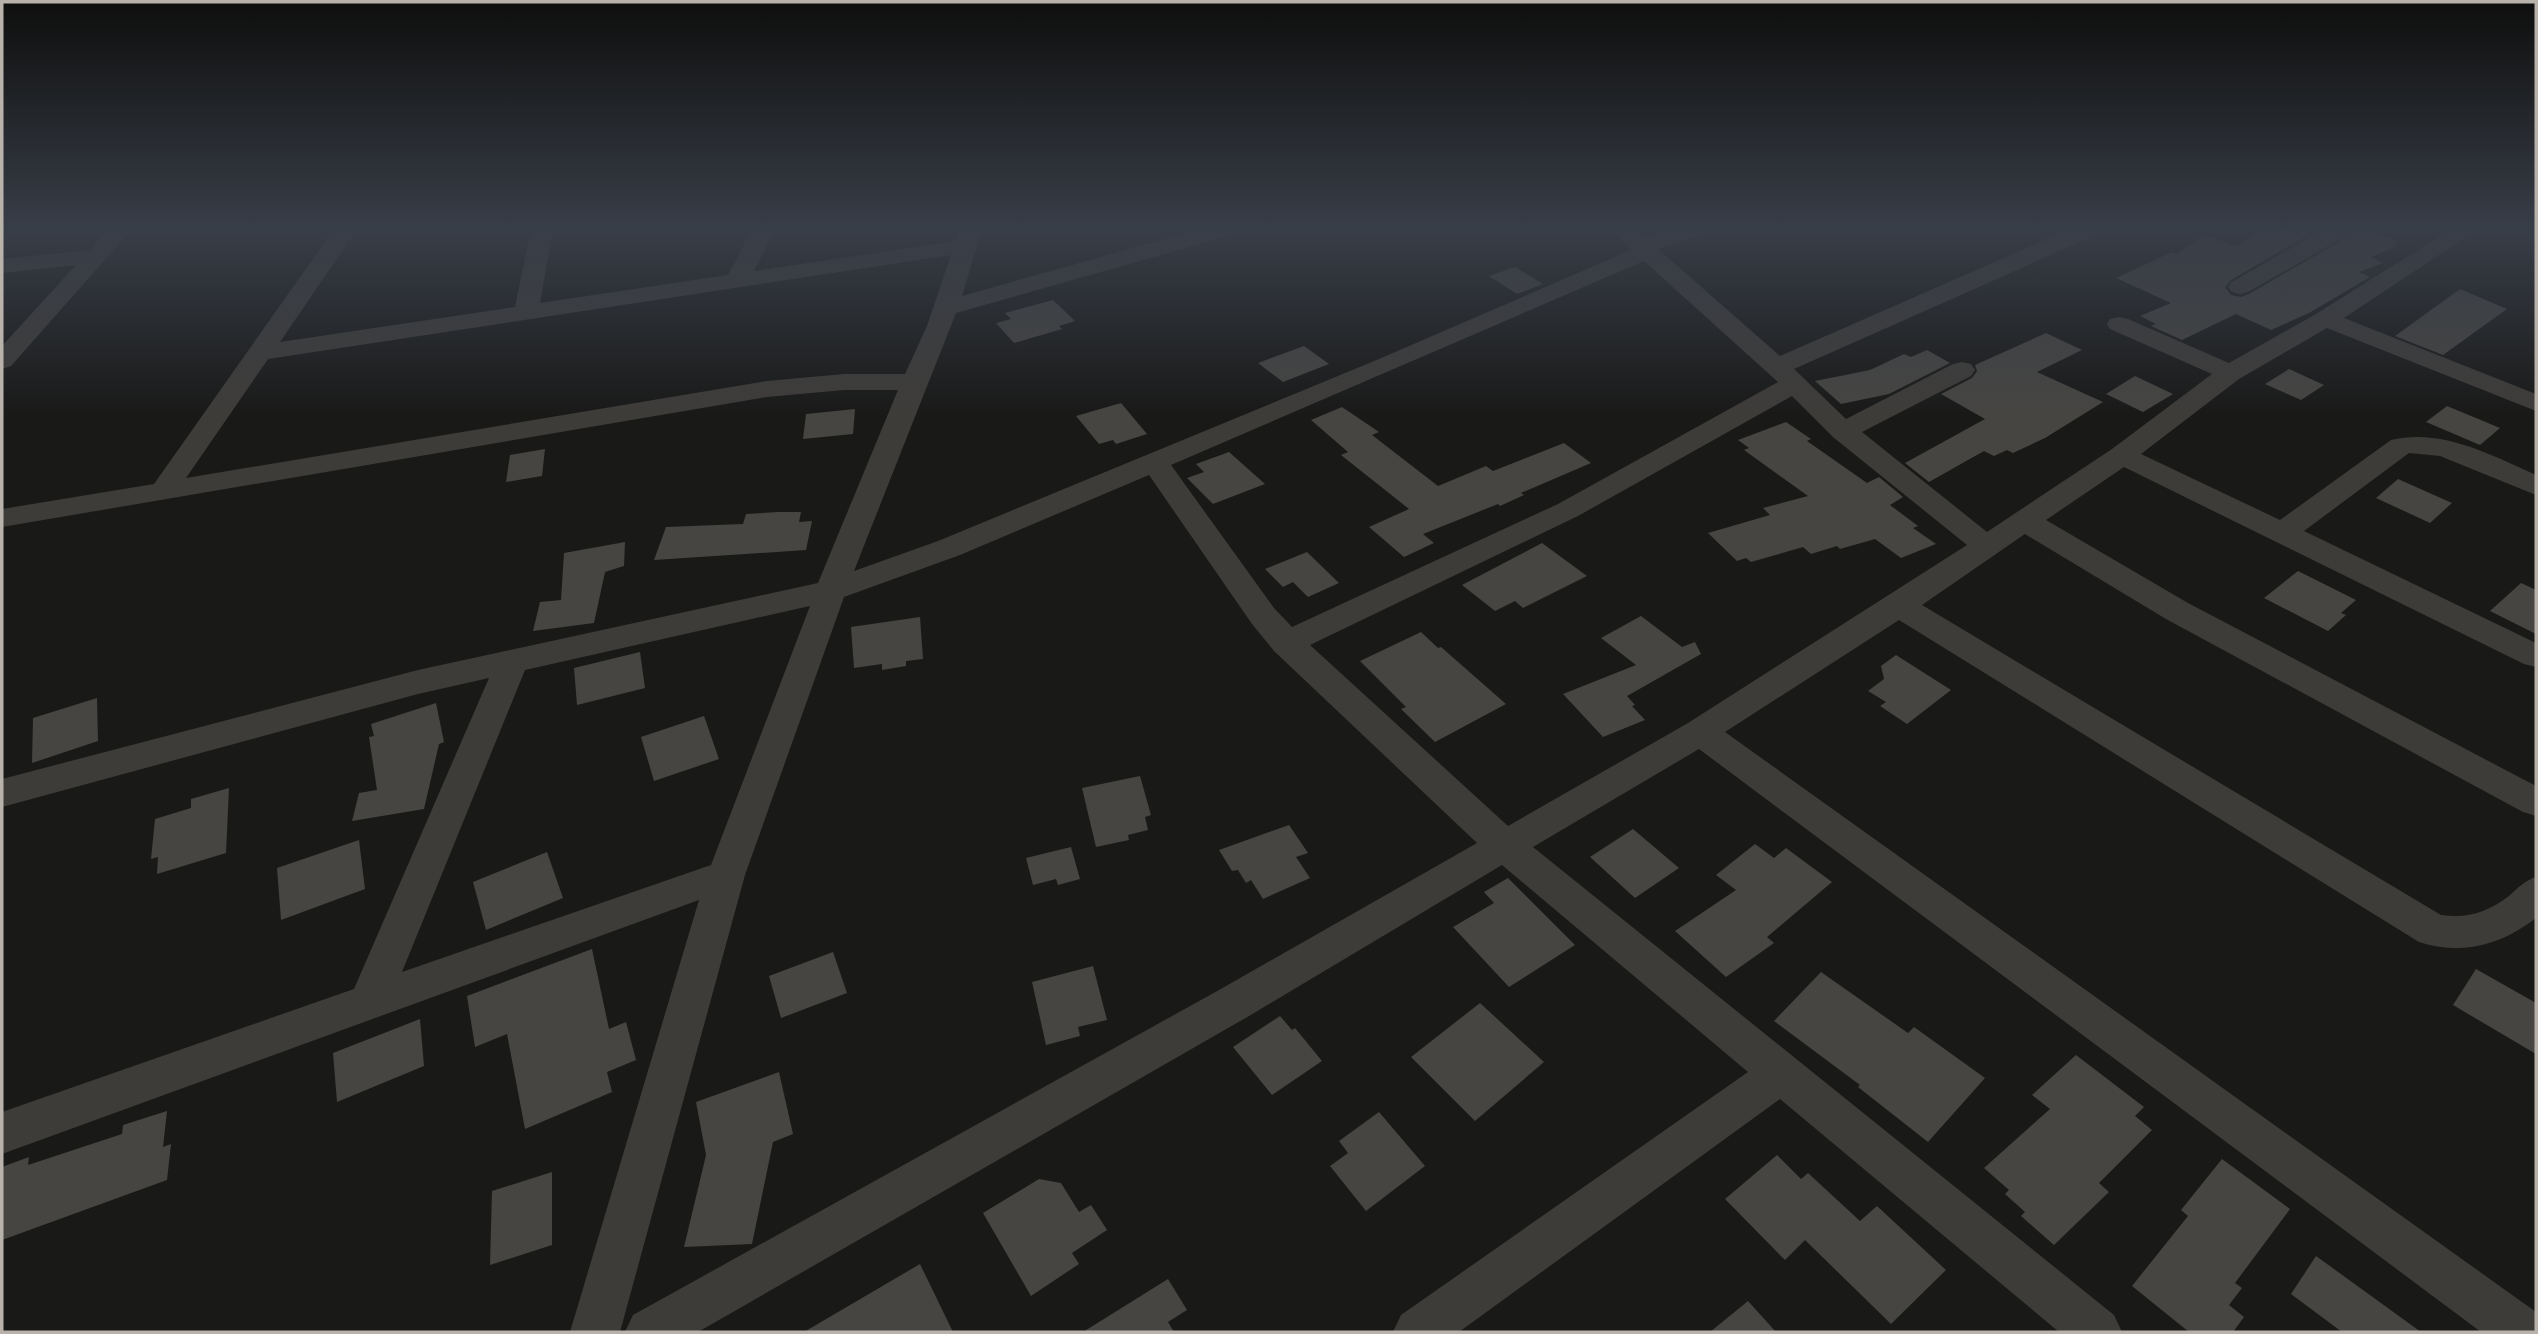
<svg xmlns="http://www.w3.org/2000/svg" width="2538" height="1334" font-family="'Public Sans',sans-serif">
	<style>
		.building { fill: #464542 }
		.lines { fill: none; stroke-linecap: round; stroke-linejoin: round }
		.minor { fill: #3e3c39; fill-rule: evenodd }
	</style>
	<rect width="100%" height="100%" fill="#191918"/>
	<path class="building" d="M2266,229h52l-87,51 -6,7 6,8 10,2 8,-3 101,-58 4,-7h12l32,13 -4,3 3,1 -26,11 12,6 -24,9 11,5 -61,36 -38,17 -35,-16 -54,26 -31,-14 5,-2 -16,-8 31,-13 -55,-25 56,-26 4,2 29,-19 30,11z
		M1515,267l28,17 -26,10 -28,-18z
		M2460,289l47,20 -64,46 -48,-19z
		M1053,300l22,21 -16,5 3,3 -48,14 -18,-20 15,-4 -6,-6z
		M2046,333l36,17 -45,22 66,30 -58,36 -32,15 -6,-3 -13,6 -10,-5 -55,31 -24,-19 80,-44 -44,-25 31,-16 5,-7 -2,-6z
		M1304,346l25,18 -46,18 -25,-19z
		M1927,350l23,13 -61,31 -48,10 -26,-23 55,-11 34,-16 7,3z
		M2289,369l35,16 -23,15 -36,-16z
		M2135,376l38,18 -30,18 -37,-18z
		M1121,403l26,31 -31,10 -3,-4 -14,4 -23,-28z
		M2447,406l53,22 -20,17 -54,-23z
		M1342,407l37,25 -7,3 66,51 48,-20 7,5 71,-28 27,20 -70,30 3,2 -24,11 -2,-2 -75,30 11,9 -30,14 -35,-30 40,-18 -68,-54 7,-3 -37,-32z
		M855,409l-2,25 -50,5 3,-25z
		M1786,422l25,17 -4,2 60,42 12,-6 24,20 -13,8 28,21 -5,2 23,16 -35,14 -26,-19 -35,10 -3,-3 -26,8 -8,-7 -52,15 -5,-4 -9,3 -29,-28 62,-18 -7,-7 45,-12 -64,-46 5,-2 -11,-8z
		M545,449l-3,27 -36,6 4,-27z
		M1229,452l36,32 -52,20 -26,-26 17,-6 -8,-8z
		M2398,479l54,24 -22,20 -54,-25z
		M778,512h23l-2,10 13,-1 -6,29 -152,10 12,-33 77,-3 3,-10z
		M625,542l-1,24 -19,6 -11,51 -61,8 7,-29 21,-2 3,-47z
		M1542,543l45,33 -64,32 -8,-7 -20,10 -33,-26z
		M1307,552l32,31 -31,14 -15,-15 -10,5 -18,-18z
		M2298,571l58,29 -15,13 5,2 -18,16 -64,-33z
		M2521,583l15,7v44l-46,-23z
		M1641,616l41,31 13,-5 6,12 -74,42 8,9 -3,1 13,14 -42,17 -40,-43 73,-29 -35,-27z
		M920,617l3,42 -17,2v5l-24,4v-6l-28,4 -3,-41z
		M1421,632l17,16 3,-1 65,57 -71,38 -34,-33 5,-2 -46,-46z
		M640,652l5,36 -68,17 -3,-37z
		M1896,655l55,35 -44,34 -27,-18 6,-4 -18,-11 16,-12 -3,-13z
		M97,698l1,43 -66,22 1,-45z
		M436,703l8,39 -5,2 -15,65 -72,12 7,-28 18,-3 -8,-53 5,-1 -3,-12z
		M704,716l15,43 -65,22 -13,-44z
		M1140,776l11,39 -6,2 3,13 -20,5 1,5 -33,7 -14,-59z
		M229,788l-3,65 -69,21 1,-17 -7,2 4,-40 36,-11v-9z
		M1289,825l19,28 -12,4 14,21 -47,21 -12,-19 -5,3 -8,-13 -6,1 -13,-21z
		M1633,829l46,39 -44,30 -45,-41z
		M359,840l6,49 -84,31 -4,-52z
		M1755,844l19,14 12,-10 46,34 -65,55 7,6 -48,34 -51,-46 61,-41 -20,-15z
		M1071,847l9,32 -22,6 -2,-6 -23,6 -7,-27z
		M547,852l16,46 -77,32 -13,-48z
		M1508,878l67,67 -66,42 -56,-60 41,-24 -10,-11z
		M592,949l17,80 17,-7 10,38 -29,12 5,20 -87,37 -18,-95 -32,13 -8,-51z
		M833,952l14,41 -66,25 -12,-42z
		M1093,966l14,54 -29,7 2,9 -34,9 -14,-63z
		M2476,969l60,34v51l-83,-49z
		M1821,972l87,61 6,-6 71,51 -57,64 -70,-55 2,-2 -86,-64z
		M1480,1003l64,59 -69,59 -64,-64z
		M1280,1016l12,14 3,-2 27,33 -50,34 -39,-48z
		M420,1019l4,47 -87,36 -4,-49z
		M2076,1055l68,52 -9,9 17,14 -53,53 10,9 -55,53 -33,-29 4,-4 -20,-18 4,-4 -25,-22 66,-59 -18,-14z
		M779,1072l14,62 -20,8 -21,102 -68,3 22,-92 -10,-53z
		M167,1111l-4,36 8,-3 -4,36 -165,60v-73l27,-10 -1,8 94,-31 1,-9z
		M1379,1112l46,54 -59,45 -36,-45 18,-13 -9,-12z
		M1777,1155l24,24 7,-6 52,48 17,-15 69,64 -55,54 -86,-84 -20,20 -60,-61z
		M2222,1159l68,50 -55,74 7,5 -13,17 15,12 -11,15h-44l-57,-46 56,-70 -7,-6z
		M552,1172v73l-62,20 2,-74z
		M1039,1179l22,4 18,29 12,-7 16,25 -35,23 7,11 -48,32 -48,-83z
		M2316,1256l105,76h-79l-51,-38z
		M920,1264l33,68h-149z
		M1168,1279l19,31 -19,12 6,10h-91z
		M1748,1301l28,31h-66z"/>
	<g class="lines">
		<path class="minor" d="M108,229h24l-121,137 -9,3v-23l74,-81 -74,8v-14l88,-9z
			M334,229h23l-77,113 235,-35 16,-78h22l-13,74 188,-28 24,-46h23l-21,42 202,-30 4,-12h22l-20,67 238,-67h38l-3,5 -279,79 -102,258 84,-30 441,-182 252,-109 -20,-21h25l10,9 26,-9h35l-3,5 -46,15 122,107 290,-127h31l-3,5 -304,135 52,50 107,-55 9,-2 9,2 4,6 -4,6 -109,56 125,100 125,-83 100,-75 -102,-45 -3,-5 3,-5 9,-2 9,2 101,44 87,-49 135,-85h27l-134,89 192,76v17l-209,-83 -88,51 -98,75 139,66 111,-80c51,-12 100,15 145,35v20l-96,-39 -31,-3 -105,78 232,112v24l-12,-3 -400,-197 -78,53 142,83 348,183v30l-13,-4 -357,-193 -141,-85 -103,71 519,310c26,4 47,-3 68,-19 10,-9 15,-15 27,-19v41c-35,27 -75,38 -117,24l-520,-322 -174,112 811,580v20h-55l-782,-583 -166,98 581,468 8,17h-63l-279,-233 -321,233h-66l8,-17 347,-243 -246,-207 -253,151 -551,316h-73l8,-17 586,-325 258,-147 -203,-192 -22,-27 -103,-149 -189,80 -116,42 -99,278 -125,457h-50l129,-432 -697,254v-42l352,-123 135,-311 -71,16 -416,113v-28l416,-109 400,-87 80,-193h-54l-77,7 -765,130v-18l152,-25zM951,255l-24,71 -22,48h-61l-77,7 -581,97 82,-119zM1644,261l134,121 -220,122 -266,123 -18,-19 -103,-143zM1792,396l41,41 134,108 -279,178 -180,103 -198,-181 268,-129zM810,606l-99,259 -309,107 123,-302z
			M2324,229h28l-3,5 -101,58 -8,2 -8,-2 -4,-5 4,-5z"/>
	</g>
	<linearGradient id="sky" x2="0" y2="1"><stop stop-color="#0e0e0d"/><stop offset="0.55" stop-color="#383e48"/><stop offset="1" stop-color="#383e48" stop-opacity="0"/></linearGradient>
	<rect width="2538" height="416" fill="url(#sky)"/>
	<rect width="2538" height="1334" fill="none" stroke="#b8b2ab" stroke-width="7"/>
</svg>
